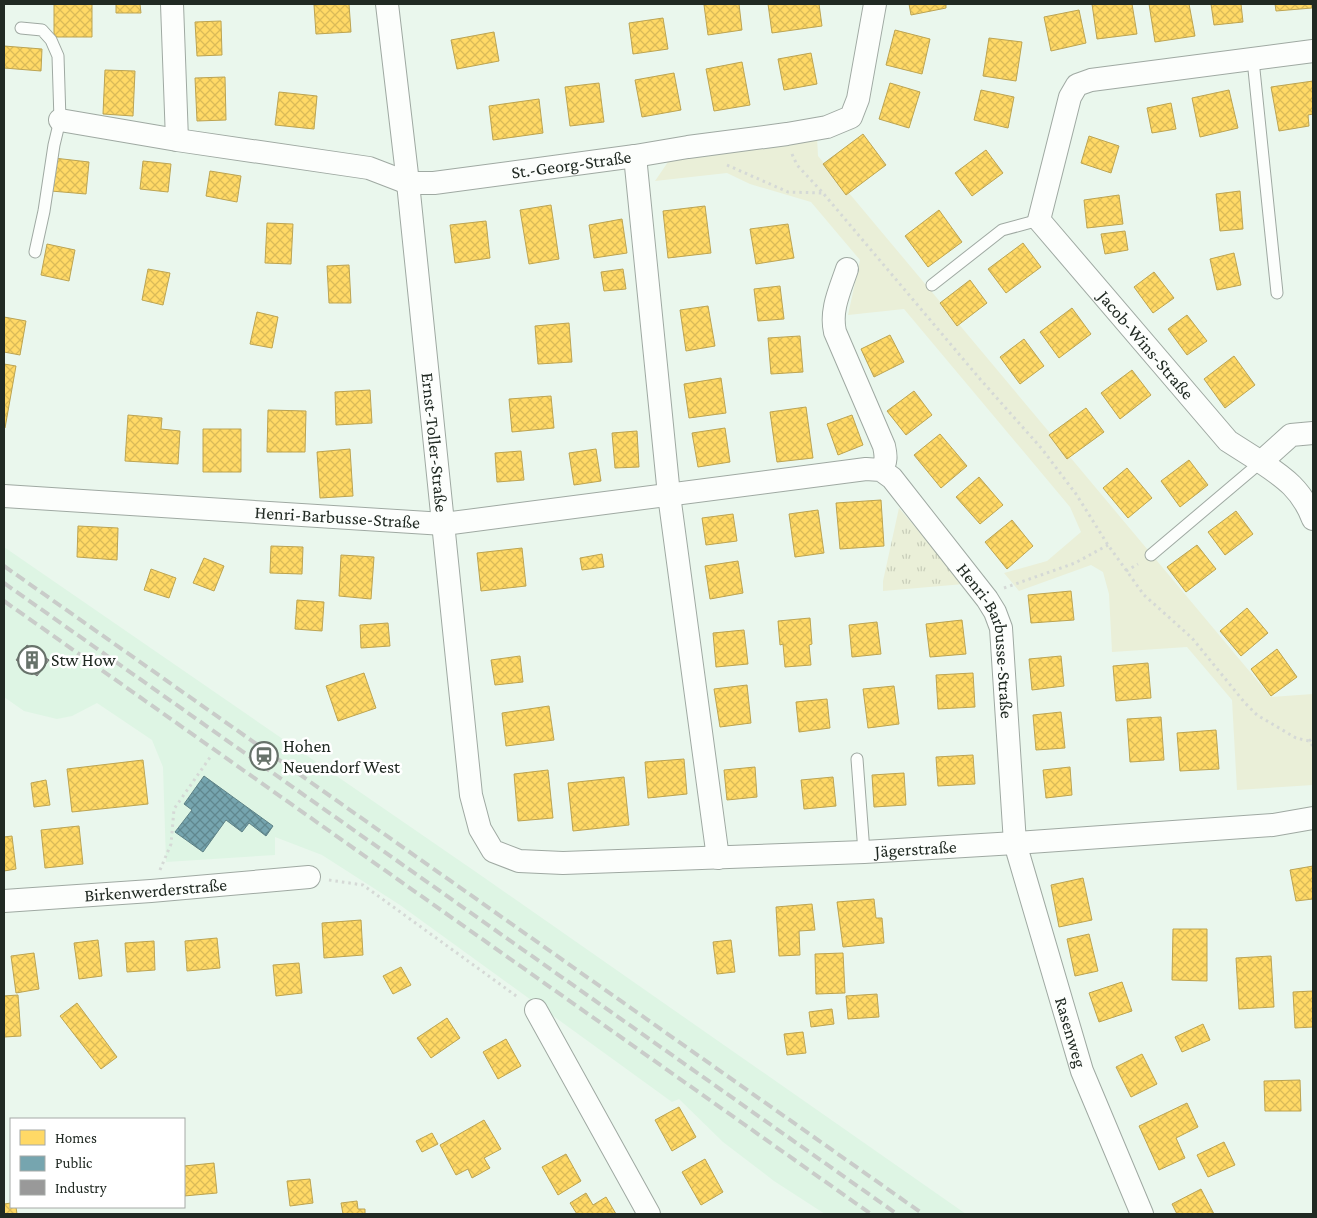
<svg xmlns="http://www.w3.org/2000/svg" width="1317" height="1218" font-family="'Crimson Pro',serif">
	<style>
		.built { fill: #def5e4 }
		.grass { fill: url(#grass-tufts) }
		.green { fill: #eaefd8 }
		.homes { fill: url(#homes-cross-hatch); stroke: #bca452 }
		.public { fill: url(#public-cross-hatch); stroke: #5c8085 }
		.industry { fill: url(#industry-cross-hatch); stroke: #757876 }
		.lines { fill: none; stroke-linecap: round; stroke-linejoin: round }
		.lane-casing { stroke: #9fa9a2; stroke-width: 13 }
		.street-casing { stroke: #9fa9a2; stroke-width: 24 }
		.path { stroke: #d5d9d6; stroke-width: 3; stroke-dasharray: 2.5 4; stroke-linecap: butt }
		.lane { stroke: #fcfefc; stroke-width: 11 }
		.street { stroke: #fcfefc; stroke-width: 22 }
		.rail { stroke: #c9ccc9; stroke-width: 4; stroke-dasharray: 10 5; stroke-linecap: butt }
		.labels { text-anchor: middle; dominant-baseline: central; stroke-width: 5; stroke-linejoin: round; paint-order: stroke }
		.street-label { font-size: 18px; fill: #212a23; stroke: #fff }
		.poi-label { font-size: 18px; fill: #212a23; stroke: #fff; text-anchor: start }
	</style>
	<defs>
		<pattern id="grass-tufts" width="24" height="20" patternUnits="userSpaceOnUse" patternTransform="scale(1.25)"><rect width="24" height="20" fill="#eaefd8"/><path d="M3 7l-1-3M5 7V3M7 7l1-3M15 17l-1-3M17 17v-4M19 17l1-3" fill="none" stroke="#c8cdb9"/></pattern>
		<pattern id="homes-cross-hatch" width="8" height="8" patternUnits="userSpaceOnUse" patternTransform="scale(1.25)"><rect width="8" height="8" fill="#ffd966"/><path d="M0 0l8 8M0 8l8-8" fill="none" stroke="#daba58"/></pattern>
		<pattern id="public-cross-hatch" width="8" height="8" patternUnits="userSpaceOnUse" patternTransform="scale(1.25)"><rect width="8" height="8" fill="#76a5af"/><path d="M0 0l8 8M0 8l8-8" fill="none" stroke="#60878e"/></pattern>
		<pattern id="industry-cross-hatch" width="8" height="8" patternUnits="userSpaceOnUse" patternTransform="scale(1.25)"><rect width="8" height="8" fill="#999"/><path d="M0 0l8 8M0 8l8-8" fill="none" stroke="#7c7d7c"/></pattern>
	</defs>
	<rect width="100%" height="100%" fill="#eaf7ed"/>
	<path class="built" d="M4,547l472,325 490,342h-141l-51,-33 -51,-39 -44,-43 -7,3 -272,-197 -78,-50 -47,-18v18l-109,7 -3,-95 -11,-27 -55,-37 -25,13 -15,3 -33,-8 -20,-14z"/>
	<path class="grass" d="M899,508l65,76 -81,7v-10z"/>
	<path class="green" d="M817,137l1,19 453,541 42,-3v91l-76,5 -5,-90 -45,-53 -75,5 -3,-58 -6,-22 -12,-7 -72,26 -15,-18 43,-12 34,-29 -11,-25 -166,-198 -56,6 12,-55 -49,-58 -61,-18 -23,-11 -72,8 15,-22z"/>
	<path class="homes" d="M54,4h38v33h-38z
		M116,4h24l1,9h-25z
		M328,4h21l2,28 -35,2 -2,-29z
		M711,4h28l3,26 -34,5 -4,-30z
		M768,4h51l3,22 -50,7z
		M909,4h37v4l-35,7z
		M1092,4h40l5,30 -40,5z
		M1149,4h40l6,32 -40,6z
		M1211,4h30l2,18 -29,3z
		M1275,4h36l1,4 -36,3z
		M1079,10l7,33 -35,8 -7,-34z
		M663,18l5,31 -35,5 -4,-31z
		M221,21l1,34 -25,1 -2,-34z
		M895,30l35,9 -8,35 -36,-9z
		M494,32l5,29 -42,8 -6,-29z
		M989,38l33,4 -6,39 -33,-5z
		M4,46l38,3 -1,22 -37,-3z
		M811,53l6,31 -33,6 -6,-31z
		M742,62l8,43 -36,6 -8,-42z
		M105,70l30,1 -2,45 -30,-2z
		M674,73l7,37 -39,7 -7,-37z
		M225,77l1,43 -29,1 -2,-43z
		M1313,81v33l-5,1 1,11 -30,5 -8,-44z
		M599,83l5,39 -34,4 -5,-39z
		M890,83l30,9 -11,36 -30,-9z
		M981,90l33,7 -6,31 -34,-8z
		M1229,90l9,38 -38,9 -8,-39z
		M279,92l38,4 -3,33 -39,-4z
		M539,99l4,34 -50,7 -4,-34z
		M1171,103l5,26 -24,4 -5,-25z
		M863,134l23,31 -40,30 -23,-31z
		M1089,136l30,10 -8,27 -30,-10z
		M986,150l17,23 -31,23 -17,-23z
		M54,158l35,4 -3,32 -35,-3z
		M143,161l28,3 -3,28 -28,-3z
		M210,171l31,5 -4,26 -31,-6z
		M1240,191l3,38 -23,2 -4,-37z
		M1119,195l4,29 -36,4 -3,-28z
		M551,205l8,54 -30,5 -9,-54z
		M705,206l6,47 -43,5 -5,-47z
		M939,210l23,32 -34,25 -23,-31z
		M622,219l5,34 -33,5 -5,-33z
		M486,221l4,37 -35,5 -5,-38z
		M267,223l26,1 -2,40 -26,-1z
		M788,224l6,34 -38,6 -6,-35z
		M1125,231l3,19 -23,4 -4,-20z
		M1023,243l18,24 -35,26 -18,-24z
		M47,244l28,6 -6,31 -28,-6z
		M1234,253l7,32 -24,5 -7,-31z
		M349,265l2,38h-22l-2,-37z
		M148,269l22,4 -7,32 -21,-5z
		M623,269l3,20 -22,2 -3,-19z
		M1154,272l20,26 -21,15 -19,-26z
		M970,280l17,23 -30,23 -17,-23z
		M780,286l4,33 -26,2 -4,-32z
		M708,306l7,40 -29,5 -6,-41z
		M1072,308l19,26 -32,24 -19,-26z
		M257,312l21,5 -6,31 -22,-4z
		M1187,315l20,26 -20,14 -19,-26z
		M4,317l22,4 -6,34 -16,-3z
		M569,323l3,39 -34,2 -3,-38z
		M890,335l14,27 -30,15 -13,-28z
		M800,336l3,36 -32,2 -3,-36z
		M1024,339l20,27 -24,18 -20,-27z
		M1234,356l21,29 -30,23 -21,-29z
		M4,364l12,2 -11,62h-1z
		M1132,370l19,25 -31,24 -19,-26z
		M721,378l5,35 -37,5 -5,-34z
		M370,390l2,33 -36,2 -1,-33z
		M914,391l18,24 -26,20 -19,-24z
		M551,396l3,32 -42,4 -3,-33z
		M806,407l7,51 -36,4 -7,-50z
		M1086,408l18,24 -37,27 -18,-24z
		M268,410l38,1 -1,41h-38z
		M128,415l34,3 -1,11 19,2 -2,33 -53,-3z
		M852,415l11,30 -25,10 -11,-31z
		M725,428l5,34 -32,5 -6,-34z
		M203,429h38v43h-38z
		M637,431l2,36 -24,1 -3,-35z
		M940,434l27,32 -26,22 -27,-33z
		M350,449l3,47 -33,2 -3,-46z
		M596,449l5,32 -27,4 -5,-32z
		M521,451l3,29 -27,2 -2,-29z
		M1189,460l19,25 -28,22 -19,-26z
		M1127,468l25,30 -24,20 -25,-30z
		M979,477l24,28 -23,19 -24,-27z
		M881,500l3,46 -44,3 -4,-46z
		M818,510l6,43 -29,4 -6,-43z
		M1236,511l17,23 -28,21 -17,-23z
		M733,514l4,27 -31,4 -4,-27z
		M1012,520l21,26 -26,23 -22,-27z
		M78,526l40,2 -1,32 -40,-3z
		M1197,545l19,24 -30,23 -19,-25z
		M271,546l32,1 -1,27 -32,-1z
		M522,548l4,38 -45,5 -4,-38z
		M602,554l2,13 -22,3 -2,-12z
		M341,555l33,2 -3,42 -32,-3z
		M204,558l20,8 -10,25 -21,-8z
		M738,561l5,32 -33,6 -5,-33z
		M151,569l25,9 -7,20 -25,-8z
		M1071,591l3,29 -43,3 -3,-28z
		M297,600l27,2 -2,29 -27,-2z
		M1247,608l21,25 -27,23 -21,-25z
		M810,618l2,26 -3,1 2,20 -26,2 -2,-23 -3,1 -2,-24z
		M962,620l4,34 -36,3 -4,-33z
		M877,622l4,32 -29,3 -3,-32z
		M388,623l2,23 -29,2 -1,-23z
		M744,630l4,34 -32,3 -3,-34z
		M1277,649l20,28 -26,19 -20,-27z
		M520,656l3,26 -28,3 -4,-25z
		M1061,656l3,30 -32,4 -3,-31z
		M1148,663l3,35 -35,3 -3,-35z
		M364,673l12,35 -38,13 -12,-35z
		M973,673l2,34 -37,2 -2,-34z
		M747,685l4,38 -31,4 -6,-38z
		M894,686l5,38 -31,4 -5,-39z
		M827,699l3,29 -31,4 -3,-30z
		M549,706l5,34 -48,6 -4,-33z
		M1061,712l4,36 -29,2 -3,-35z
		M1161,717l3,43 -34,2 -3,-43z
		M1216,730l3,39 -39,2 -3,-38z
		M973,755l2,29 -37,2 -2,-29z
		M684,759l3,35 -39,4 -3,-36z
		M143,760l5,44 -76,8 -5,-43z
		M755,767l2,30 -30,3 -3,-30z
		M1070,767l2,28 -26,3 -3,-28z
		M548,770l5,48 -35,3 -4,-47z
		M904,773l2,32 -32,2 -2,-32z
		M624,777l5,48 -56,6 -5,-48z
		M833,777l3,29 -32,3 -3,-29z
		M46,780l4,25 -16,2 -3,-24z
		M79,826l4,38 -38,4 -4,-38z
		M12,836l4,33 -12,2v-34z
		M1313,866v33l-17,2 -6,-31z
		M1083,878l9,42 -33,7 -8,-42z
		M874,899l2,19h6l2,25 -41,4 -6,-45z
		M812,904l3,26 -16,1 1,24 -21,1 -3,-49z
		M361,920l2,35 -39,3 -2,-35z
		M1173,929h34v52l-35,-1z
		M1089,934l9,37 -23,5 -8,-37z
		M217,938l3,30 -33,3 -2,-30z
		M98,940l4,36 -23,3 -5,-36z
		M731,940l4,32 -18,2 -4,-32z
		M154,941l1,29 -28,2 -2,-29z
		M34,953l5,36 -23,4 -5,-37z
		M843,953l2,40 -29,1 -1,-40z
		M1271,956l3,51 -35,2 -3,-51z
		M299,963l3,30 -26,3 -3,-31z
		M401,967l10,18 -18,9 -10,-18z
		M1122,982l10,29 -33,11 -10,-29z
		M1313,991v36l-18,1 -2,-36z
		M877,994l2,23 -31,2 -2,-23z
		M18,995l3,41 -17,1v-41z
		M77,1003l40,54 -16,12 -41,-53z
		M832,1009l2,15 -23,3 -2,-15z
		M447,1018l13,20 -29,20 -14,-20z
		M1203,1024l7,16 -28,12 -7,-15z
		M803,1032l3,21 -19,2 -3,-21z
		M506,1039l15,27 -23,13 -15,-27z
		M1142,1054l15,30 -26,13 -15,-30z
		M1300,1080l1,31h-36l-1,-30z
		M1187,1103l11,24 -22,11 9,20 -26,12 -20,-44z
		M679,1107l17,30 -24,14 -17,-31z
		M484,1120l17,29 -17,9 6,10 -18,10 -4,-9 -12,6 -16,-30z
		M432,1133l6,11 -16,8 -6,-11z
		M1224,1142l11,23 -27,12 -11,-22z
		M566,1154l15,27 -23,14 -16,-28z
		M705,1159l18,33 -22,13 -19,-33z
		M214,1163l3,30 -33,3v-30z
		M310,1179l3,24 -23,3 -3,-25z
		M1201,1189l13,25h-37l-5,-10z
		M586,1193l7,12 13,-8 10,17h-39l-7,-11z
		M357,1201l1,8h7v5h-22l-2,-11z
		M11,1203v4h5l1,7h-13v-10z"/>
	<path class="public" d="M204,776l69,50 -7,10 -17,-13 -7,9 -16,-12 -23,32 -28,-20 17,-22 -8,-6z"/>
	<path class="industry" d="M27,645l22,15 -12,16 -21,-16z"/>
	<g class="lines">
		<defs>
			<path id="lane" d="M21,28l21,2 9,10 7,16 2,64 -6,25 -10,66 -9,41
				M1253,60l24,233
				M932,285l70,-55 37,-10
				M1151,555l110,-93
				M857,759l7,93"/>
			<g id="street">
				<path d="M172,4l5,136"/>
				<path id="s1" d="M387,4l21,179 63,612 9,34 13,22 26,10 44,2 301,-11 151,-9 258,-18 40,-7"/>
				<path id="s2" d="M1313,51l-222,29 -14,5 -7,12 -31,123 189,221 33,21 30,-27 22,-2"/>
				<path id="s3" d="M60,120l117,20 192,28 39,15h26l201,-27 53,-9 99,-13 40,-7 24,-10 7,-18 17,-95"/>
				<path d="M635,156l34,339 49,363"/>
				<path d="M847,269c-7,21 -17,41 -12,63l49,114c2,9 3,16 -3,24"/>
				<path d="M1261,462c24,16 41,28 52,57"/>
				<path id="s4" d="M4,496l440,28 422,-55 15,1 11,8 95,121 8,13 6,16 14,215 67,228 60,143"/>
				<path id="s5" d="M4,901l147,-10 158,-14"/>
				<path d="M536,1010l113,204"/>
			</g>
		</defs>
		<use href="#lane" class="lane-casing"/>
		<use href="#street" class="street-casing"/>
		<path class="path" d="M792,154l5,11 26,28 157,186 62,70 34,45 32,51 36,50 48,43 53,65 12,12 39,23 13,3 4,5
			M727,165l61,27 34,1
			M1126,571l12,-7
			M1004,588l71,-25 33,-18
			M1309,741l4,-3
			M160,870l11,-26 3,-35 37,-53
			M329,880l34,5 156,113"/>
		<use href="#lane" class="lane"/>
		<use href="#street" class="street"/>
		<path class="rail" d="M4,566l919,648
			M4,583l893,631
			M4,601l867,613"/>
	</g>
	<defs>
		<symbol id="building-ring" viewBox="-11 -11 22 22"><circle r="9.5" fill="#fff" stroke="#67726a" stroke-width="1.5"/><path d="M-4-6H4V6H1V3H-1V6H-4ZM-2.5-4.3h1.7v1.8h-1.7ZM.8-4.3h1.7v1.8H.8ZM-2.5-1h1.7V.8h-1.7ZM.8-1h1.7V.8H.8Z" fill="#67726a"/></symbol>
		<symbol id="station-ring" viewBox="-11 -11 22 22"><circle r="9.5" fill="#fff" stroke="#67726a" stroke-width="1.5"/><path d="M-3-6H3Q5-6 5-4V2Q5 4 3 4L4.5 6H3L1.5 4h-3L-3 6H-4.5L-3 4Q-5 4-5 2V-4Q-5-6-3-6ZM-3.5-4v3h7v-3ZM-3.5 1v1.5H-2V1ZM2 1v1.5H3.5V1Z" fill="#67726a"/></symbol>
	</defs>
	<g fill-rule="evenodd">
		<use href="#building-ring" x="16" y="644" width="32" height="32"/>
		<use href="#station-ring" x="248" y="740" width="32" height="32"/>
	</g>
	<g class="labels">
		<g class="street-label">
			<text stroke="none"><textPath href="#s3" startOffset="519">St.-Georg-Straße</textPath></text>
			<text stroke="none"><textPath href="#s2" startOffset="544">Jacob-Wins-Straße</textPath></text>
			<text stroke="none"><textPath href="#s1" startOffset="441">Ernst-Toller-Straße</textPath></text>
			<text stroke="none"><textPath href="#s4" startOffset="334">Henri-Barbusse-Straße</textPath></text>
			<text stroke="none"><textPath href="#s4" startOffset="1089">Henri-Barbusse-Straße</textPath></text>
			<text stroke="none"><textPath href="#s1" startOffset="1281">Jägerstraße</textPath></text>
			<text stroke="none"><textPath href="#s5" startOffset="152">Birkenwerderstraße</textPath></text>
			<text stroke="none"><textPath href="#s4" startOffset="1494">Rasenweg</textPath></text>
		</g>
		<g class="poi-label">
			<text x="51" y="660">Stw How</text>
			<text x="283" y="746">Hohen<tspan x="283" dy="21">Neuendorf West</tspan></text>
		</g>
	</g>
	<rect width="1317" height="1218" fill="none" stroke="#212a23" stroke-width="10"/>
	<rect x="10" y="1118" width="175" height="90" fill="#ffffff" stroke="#a6aaa7"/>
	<rect x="20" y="1130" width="25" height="15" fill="#ffd966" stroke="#a6aaa7"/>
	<text x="55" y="1143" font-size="15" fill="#212a23">Homes</text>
	<rect x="20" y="1156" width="25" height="15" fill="#76a5af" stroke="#a6aaa7"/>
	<text x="55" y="1168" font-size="15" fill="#212a23">Public</text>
	<rect x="20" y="1180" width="25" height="15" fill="#999999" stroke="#a6aaa7"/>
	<text x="55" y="1193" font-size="15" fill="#212a23">Industry</text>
</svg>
